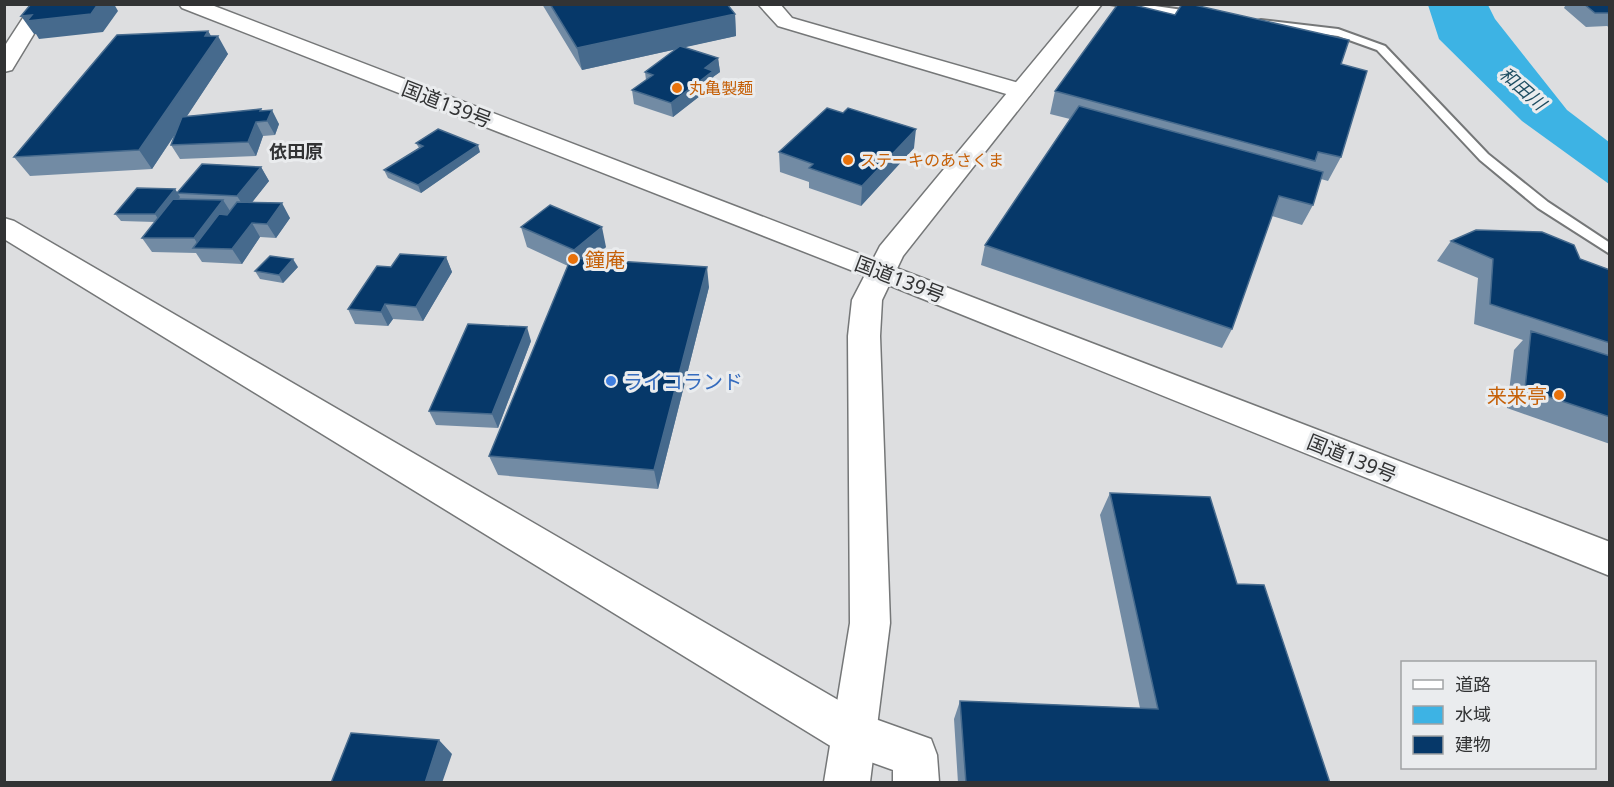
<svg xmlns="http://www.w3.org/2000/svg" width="1614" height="787" font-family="'Noto Sans','Noto Sans JP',sans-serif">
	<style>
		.water { fill: #3db3e4 }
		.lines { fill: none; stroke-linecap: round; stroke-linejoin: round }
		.service-casing { stroke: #757778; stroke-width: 4 }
		.minor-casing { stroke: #757778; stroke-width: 3 }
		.tertiary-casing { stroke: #757778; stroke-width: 3 }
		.trunk-casing { stroke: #757778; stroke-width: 3 }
		.service { fill: #fff; fill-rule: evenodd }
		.minor { fill: #fff; fill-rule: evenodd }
		.tertiary { fill: #fff; fill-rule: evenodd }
		.trunk { fill: #fff; fill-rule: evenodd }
		.wall { fill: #728ba4 }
		.shaded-wall { fill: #466a8d }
		.building { fill: #063869; stroke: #466a8d; stroke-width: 1.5 }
		.food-dot { fill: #e8710a; stroke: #eaecee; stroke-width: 2 }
		.shop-dot { fill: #3f7fe0; stroke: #eaecee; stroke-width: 2 }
		.labels { text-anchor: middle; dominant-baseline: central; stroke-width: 6; stroke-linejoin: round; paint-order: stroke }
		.far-food-label { font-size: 16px; fill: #c56008; stroke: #eaecee; text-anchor: start }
		.far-water-label { font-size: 18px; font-style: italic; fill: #1e4e62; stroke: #eaecee }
		.far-quarter-label { font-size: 18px; font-weight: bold; fill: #323334; stroke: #eaecee }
		.street-label { font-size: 20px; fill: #323334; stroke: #eaecee }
		.food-label { font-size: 20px; fill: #c56008; stroke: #eaecee; text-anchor: start }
		.shop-label { font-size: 20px; fill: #366cbe; stroke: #eaecee; text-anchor: start }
	</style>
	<rect width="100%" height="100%" fill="#dddee0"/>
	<path class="water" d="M1428,5h60l7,14 72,91 42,32v42l-87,-63 -83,-82z"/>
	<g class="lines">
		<defs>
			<path id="service" d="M1110,4h31l56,8 5,3 -5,3z
				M1261,20l77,9 47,17 103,108 60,48 62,41v11l-72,-46 -58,-48 -103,-110 -39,-14 -81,-11v-4z"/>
			<path id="minor" d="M32,4h20l-40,66 -8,2v-25z
				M758,4h22l12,14 237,68 4,5 -4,5h-16l-235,-70z
				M4,218l10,3 850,494 67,24 6,16 2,27h-46v-12l-56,-20 -833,-511z"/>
			<path id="tertiary" d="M1081,4h21l-199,252 -21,44 -2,36 10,287 -20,159h-46l26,-159 -2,-287 4,-36 28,-54z"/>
			<path id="trunk" d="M179,4h30l1401,538v34l-739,-298 -689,-270z"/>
		</defs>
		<use href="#service" class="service-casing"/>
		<use href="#minor" class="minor-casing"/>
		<use href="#tertiary" class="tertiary-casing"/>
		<use href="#trunk" class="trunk-casing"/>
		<use href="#service" class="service"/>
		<use href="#minor" class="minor"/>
		<use href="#tertiary" class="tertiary"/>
		<use href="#trunk" class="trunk"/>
	</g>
	<path class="wall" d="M542,4h185l8,10 1,22 -52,11 34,11 2,14 -7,5 1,8 -41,32 -39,-13 -2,-14 14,-10 -1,-8 32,-23 -95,21z
		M1566,4h44v24l-3,-2 -21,1 -22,-19z
		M208,31l3,5 17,18 -41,62 75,-5 17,13 -4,11 -12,1 -7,20 -76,3 -9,-14 5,-12 -24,36 -122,7 -16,-19z
		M1341,64v93l-13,24 -7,-2 -8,26 -11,20 -30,-9 -40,113 -10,19 -241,-83 4,-20 85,-126 -20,-5 5,-23z
		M843,113l71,35 -53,58 -52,-18v-6l-29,-10 -1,-20z
		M416,143l64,9 -59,41 -33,-15 -4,-8 35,-22z
		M261,167l8,14 -17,21 38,16 -14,20 -16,-1 -18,27 -40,-2 -6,-9 -44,-1 -10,-14 13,-16 -34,-1 -6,-7 60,-25 2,3z
		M521,227l85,20 -14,12 117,28 -51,202 -160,-14 -9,-19 79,-190 -41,-19z
		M1451,241l129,18 30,11v174l-103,-36 7,-58 9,-10 -49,-16 4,-46 -41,-17z
		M446,257l6,15 -29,49 -30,-2 -5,7 -33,-2 -7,-15 43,-42z
		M298,267l-15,16 -23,-4 -5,-8z
		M531,341l-33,87 -62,-3 -7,-14z
		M1110,493l127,91 93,199h-372l-4,-64 6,-18 180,7 -40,-193z"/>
	<path class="shaded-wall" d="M98,4h16l4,7 -15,21 -64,7 -3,-5h-2l-13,-18z
		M735,14l1,22 -154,34 -5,-22z
		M208,31l6,10 4,-5 10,18 -76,115 -13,-19z
		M718,58l2,14 -7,5 1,8 -41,32 -2,-14 34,-35z
		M261,109l6,12 5,-11 7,14 -4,11 -8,-14 -7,-10z
		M256,122l7,14 -7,20 -8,-14z
		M916,129l-2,19 -53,58 1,-20z
		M478,145l2,7 -59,41 -3,-8z
		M261,167l8,14 -23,29 -9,-14z
		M175,189l5,8 -20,25 -5,-8z
		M223,200l9,14 -32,34 -6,-10z
		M282,203l8,15 -14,20 -9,-14z
		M252,223l8,14 -18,27 -10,-15z
		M602,227l4,20 -27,23 -5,-20z
		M446,257l6,15 -29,49 -7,-14z
		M293,259l5,8 -15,16 -4,-8z
		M707,267l2,20 -51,202 -4,-19z
		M385,304l8,15 -5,7 -7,-14z
		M527,327l4,14 -33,87 -6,-14z
		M439,740l13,14 -10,29h-17z"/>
	<path class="building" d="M31,4h67l-7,10 -64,7 5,-6 -11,1z
		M550,4h177l8,10 -158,34z
		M1118,4h12l45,11 7,-11h8l159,36 -8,24 26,7 -26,86 -23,-5 -3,9 -260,-70z
		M1584,4h26v9h-15z
		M208,31l-3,5h13l-79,114 -125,7 103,-122z
		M680,46l38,12 -13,10 8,3 -42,32 -39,-13 21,-15 -8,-3z
		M1079,106l244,66 -10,33 -34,-9 -47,133 -247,-84z
		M827,108l16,5 5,-5 68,21 -54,57 -53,-18 4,-4 -34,-12z
		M261,109l-1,2 12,-1 -5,11 -11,1 -8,20 -77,3 11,-28z
		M438,129l40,16 -60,40 -34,-15 39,-24 -7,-3z
		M202,164l59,3 -24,29 -60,-3z
		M137,188l38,1 -20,25h-40z
		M173,199l50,1 -29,38h-52z
		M237,202l45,1 -15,21 -15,-1 -20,26 -39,-1 26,-34 8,1z
		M550,205l52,22 -28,23 -53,-23z
		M1476,230l66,2 32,13 6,14 30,11v73l-120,-39 3,-45 -42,-18z
		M400,254l46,3 -30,50 -31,-3 -4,8 -33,-3 29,-43 14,1z
		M270,256l23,3 -14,16 -24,-4z
		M571,258l136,9 -53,203 -165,-14z
		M468,324l59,3 -35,87 -63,-3z
		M1531,331l79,25v61l-85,-28z
		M1110,493l100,4 27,87 27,1 66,198h-364l-6,-82 198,8z
		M351,733l88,7 -14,43h-94z"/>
	<g class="food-dot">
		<circle cx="677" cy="88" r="6"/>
		<circle cx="848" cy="160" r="6"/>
		<circle cx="573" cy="259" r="6"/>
		<circle cx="1559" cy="395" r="6"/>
	</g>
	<circle class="shop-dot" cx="611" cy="381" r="6"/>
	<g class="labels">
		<g class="far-food-label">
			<text x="689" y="88">丸亀製麺</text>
			<text x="860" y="160">ステーキのあさくま</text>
		</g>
		<g class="far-water-label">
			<text transform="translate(1523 88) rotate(41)">和田川</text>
		</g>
		<g class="far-quarter-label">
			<text x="296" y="151">依田原</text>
		</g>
		<g class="street-label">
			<text transform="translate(447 104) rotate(21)">国道139号</text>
			<text transform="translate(900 279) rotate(21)">国道139号</text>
			<text transform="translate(1352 458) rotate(22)">国道139号</text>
		</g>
		<g class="food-label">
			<text x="585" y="259">鐘庵</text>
			<text x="1547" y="395" text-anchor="end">来来亭</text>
		</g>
		<g class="shop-label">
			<text x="623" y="381">ライコランド</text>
		</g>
	</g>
	<rect width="1614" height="787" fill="none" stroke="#323334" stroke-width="12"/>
	<rect x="1401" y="661" width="195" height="108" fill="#eaecee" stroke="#a0a2a4" stroke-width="1.5"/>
	<rect x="1413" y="680" width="30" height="9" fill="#ffffff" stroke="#a0a2a4" stroke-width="1.5"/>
	<text x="1455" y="691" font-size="18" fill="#323334">道路</text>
	<rect x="1413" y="706" width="30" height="18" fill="#3db3e4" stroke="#a0a2a4" stroke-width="1.5"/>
	<text x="1455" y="721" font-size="18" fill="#323334">水域</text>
	<rect x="1413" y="736" width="30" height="18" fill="#063869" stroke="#a0a2a4" stroke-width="1.5"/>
	<text x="1455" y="751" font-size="18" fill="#323334">建物</text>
</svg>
